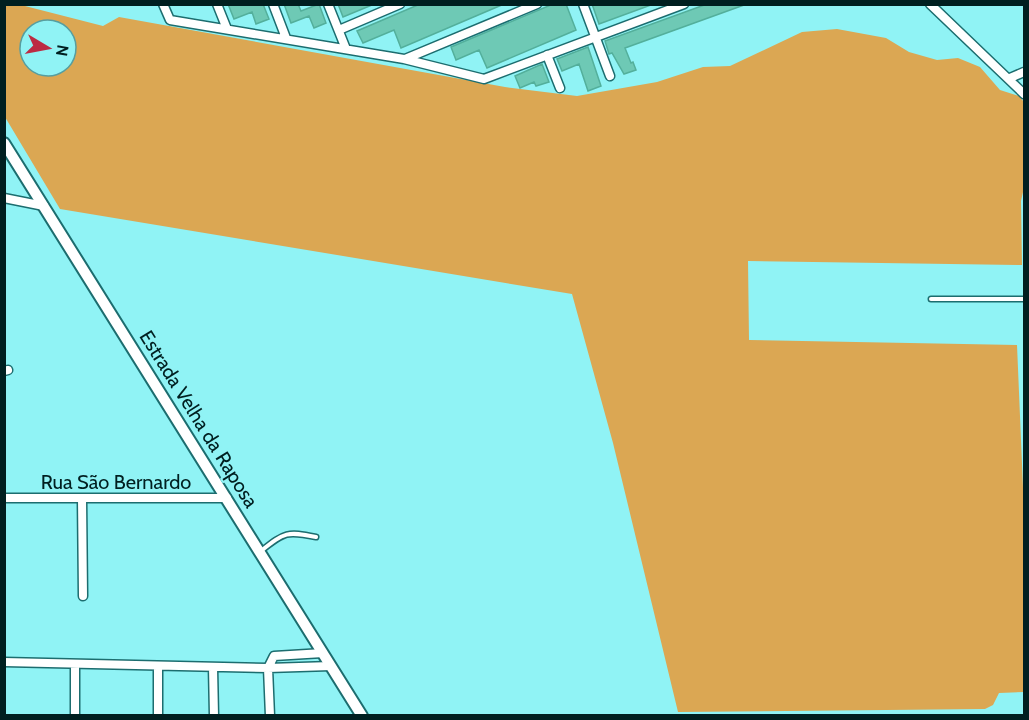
<svg xmlns="http://www.w3.org/2000/svg" width="1029" height="720" font-family="Cabin,sans-serif">
	<style>
		.green { fill: #dba753; fill-rule: evenodd }
		.building { fill: #6ec9b5; stroke: #53af9b; stroke-width: 1.5 }
		.lines { fill: none; stroke-linecap: round; stroke-linejoin: round }
		.service-casing { stroke: #1c6d6f; stroke-width: 7 }
		.minor-casing { stroke: #1c6d6f; stroke-width: 11 }
		.tertiary-casing { stroke: #1c6d6f; stroke-width: 14 }
		.service { stroke: #fff; stroke-width: 4 }
		.minor { stroke: #fff; stroke-width: 8 }
		.tertiary { stroke: #fff; stroke-width: 10 }
		.labels { text-anchor: middle; dominant-baseline: central; stroke-width: 4.5; stroke-linejoin: round; paint-order: stroke }
		.street-label { font-size: 20px; fill: #001f20; stroke: #90f3f5 }
	</style>
	<rect width="100%" height="100%" fill="#90f3f5"/>
	<path class="green" d="M5,5l20,1 78,20 16,-9 386,70 72,9 80,-14 46,-15 27,-1 72,-34 35,-3 49,9 23,14 28,8 21,-2 22,9 20,23 19,6 5,6v90h-1l-2,9 1,64 -274,-4 1,79 268,5 7,166v181l-25,1 -6,12 -8,4 -307,3 -65,-269 -41,-149 -512,-85 -55,-92zM30,30h36v36h-36z"/>
	<path class="building" d="M228,4h35l6,15 -13,5 -4,-12 -18,7z
		M284,4h14l3,7 18,-7 7,19 -12,5 -5,-12 -18,7z
		M338,4h34v1l-29,12z
		M420,4h84l-103,44 -7,-18 -31,13 -6,-12z
		M553,4h13l10,26 -89,38 -8,-18 -23,10 -5,-13z
		M592,4h58l1,1 -52,19z
		M707,4l37,1 -119,43 6,15 2,-1 3,8 -12,4 -12,-21 -3,1 -4,-13z
		M588,47l13,39 -13,5 -9,-27 -17,7 -5,-12z
		M542,64l7,18 -13,4 -2,-4 -14,6 -5,-12z"/>
	<g class="lines">
		<defs>
			<path id="service" d="M931,299h93
				M261,551c24,-19 26,-20 55,-14"/>
			<path id="minor" d="M163,4l7,16 234,39 80,20 200,-75
				M217,4l10,25
				M273,4l13,34
				M328,4l18,45
				M583,4l27,72
				M930,4l94,90
				M339,30l61,-26
				M547,55l13,33
				M405,59l132,-55
				M1010,78l14,-6
				M4,198l40,8
				M4,371l4,-1
				M4,498h223
				M82,498l1,98
				M4,662l264,6 63,-2
				M158,667v49
				M213,667l1,49
				M75,716v-51
				M270,716l-2,-48 6,-12 49,-3"/>
			<path id="tertiary" d="M4,143l358,573"/>
		</defs>
		<use href="#service" class="service-casing"/>
		<use href="#minor" class="minor-casing"/>
		<use href="#tertiary" class="tertiary-casing"/>
		<use href="#service" class="service"/>
		<use href="#minor" class="minor"/>
		<use href="#tertiary" class="tertiary"/>
	</g>
	<g class="labels">
		<g class="street-label">
			<text transform="translate(199 419) rotate(58)">Estrada Velha da Raposa</text>
			<text x="116" y="482">Rua São Bernardo</text>
		</g>
	</g>
	<rect width="1029" height="720" fill="none" stroke="#001f20" stroke-width="12"/>
	<g transform="translate(48 48) rotate(100)"><circle r="28" fill="#90f3f5" stroke="#569ea0" stroke-width="1.5"/>
	<path d="M0-4.5L10 22L0 15L-10 22Z" fill="#bc2b43"/>
	<text y="-9" font-size="16" font-weight="bold" text-anchor="middle" fill="#001f20">N</text>
	</g>
</svg>
